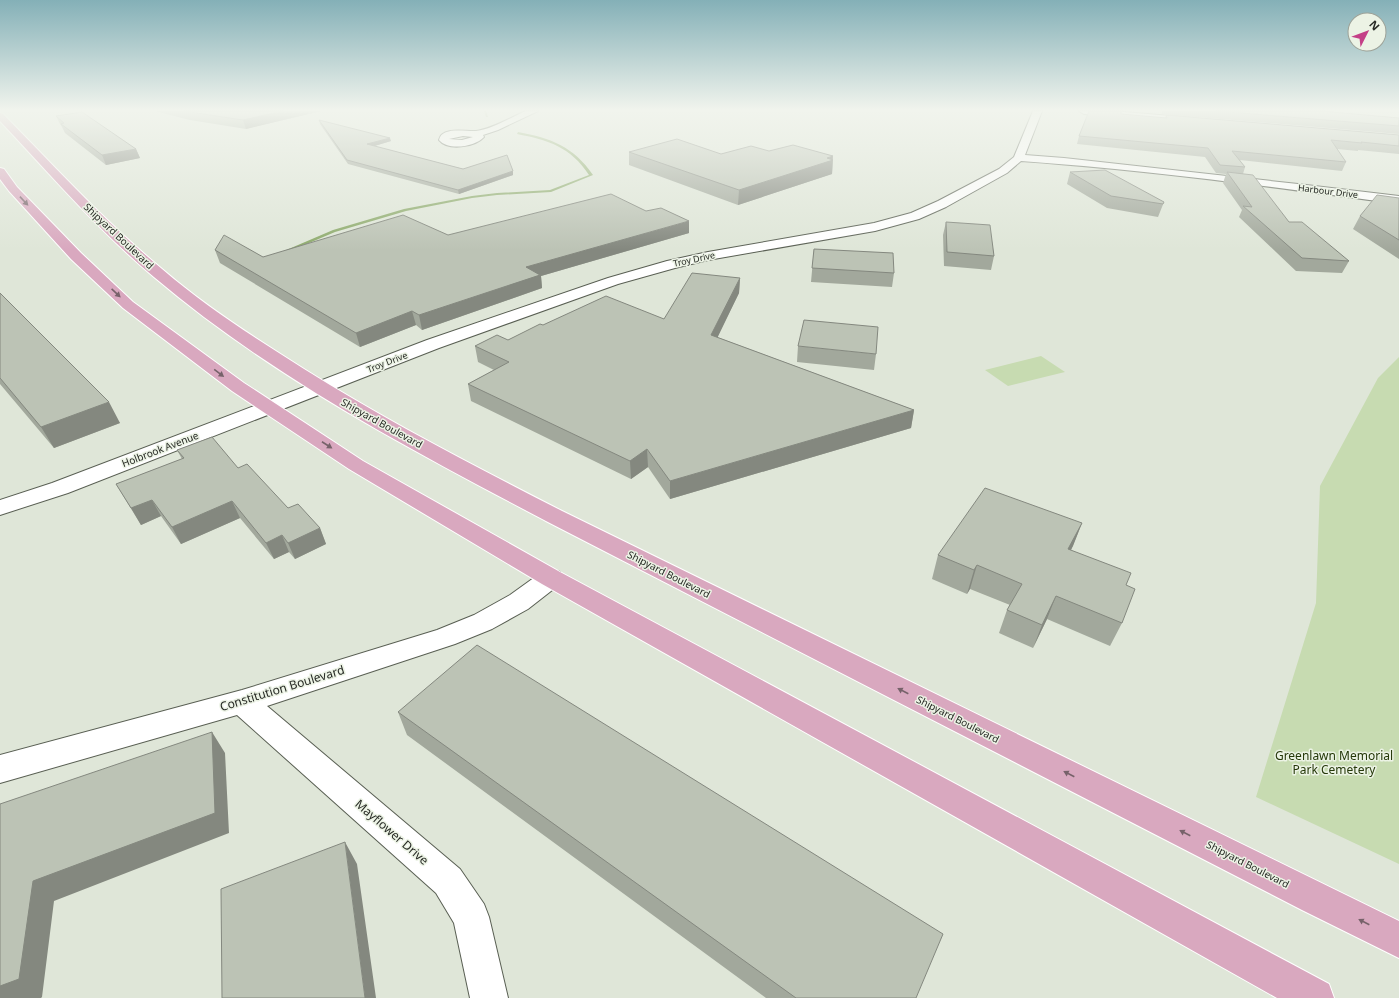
<svg xmlns="http://www.w3.org/2000/svg" width="1399" height="998" font-family="'Noto Sans',sans-serif">
	<style>
		.green { fill: #c7dbb1 }
		.lines { fill: none; stroke-linecap: round; stroke-linejoin: round }
		.stream { fill: #8eab6d; fill-rule: evenodd }
		.minor-casing { stroke: #595f53; stroke-width: 2 }
		.tertiary-casing { stroke: #595f53; stroke-width: 2 }
		.primary-casing { stroke: #fff; stroke-width: 2 }
		.minor { fill: #fff; fill-rule: evenodd }
		.tertiary { fill: #fff; fill-rule: evenodd }
		.primary { fill: #d9a8bf; fill-rule: evenodd }
		.wall { fill: #a2a89c }
		.shaded-wall { fill: #84887f }
		.building { fill: #bcc3b5; stroke: #84887f }
		.oneway { fill: #77626a }
		.labels { text-anchor: middle; dominant-baseline: central; stroke-width: 3; stroke-linejoin: round; paint-order: stroke }
		.far-street-label { font-size: 9px; fill: #262924; stroke: #ecf3e5 }
		.street-label { font-size: 10px; fill: #262924; stroke: #ecf3e5 }
		.near-street-label { font-size: 12px; fill: #262924; stroke: #ecf3e5 }
		.near-park-label { font-size: 12px; fill: #253809; stroke: #ecf3e5 }
	</style>
	<rect width="100%" height="100%" fill="#dfe6d8"/>
	<path class="green" d="M1041,356l24,16 -57,14 -23,-16z
		M1399,357v507l-143,-67 60,-194 4,-117 58,-108z"/>
	<g class="lines">
		<path class="stream" d="M484,111h2l2,6h-2z
			M518,132c33,6 56,15 75,43l-42,17 -54,3 -25,3 -66,13 -71,21 -47,20 -4,-1 49,-21 71,-21 68,-13 25,-3 53,-3 39,-15c-18,-28 -41,-35 -72,-41z"/>
		<defs>
			<path id="minor" d="M526,111h12l-40,19 -15,5 1,2c-9,10 -36,14 -45,3 3,-14 27,-8 37,-9 17,-2 35,-14 50,-20zM463,136l10,1 -11,3 -13,-1z
				M1033,111h9l-17,44 39,3 234,26 101,12v8c-125,-17 -252,-34 -378,-43l-14,12 -61,34 -27,12 -44,12 -167,29 -33,8 -57,16 -179,64 -371,145 -68,22v-15l52,-17 375,-143 181,-62 59,-17 41,-9 166,-29 37,-10 27,-12 61,-32 15,-12z
				M551,569l9,3 3,6 -3,6 -32,25 -36,20 -37,15 -188,62 193,163 24,35 5,13 19,81h-38l-16,-75 -18,-30 -199,-178 -237,68v-28l242,-65 195,-60 37,-15 36,-20 32,-23z"/>
			<path id="tertiary" d="M1079,111h33l83,7 5,3 -5,3 -111,-10z"/>
			<path id="primary" d="M0,113l3,1c52,53 102,108 159,155 44,38 93,69 142,100 83,52 170,97 258,142l837,410v37l-97,-48 -756,-389c-135,-71 -274,-144 -392,-244 -56,-47 -104,-103 -154,-156z
				M0,168l4,1 13,18 64,66 52,49 111,81 119,78 197,111 769,412 5,14h-57l-735,-414 -193,-115 -117,-78 -109,-83 -52,-49 -62,-68 -9,-12z"/>
		</defs>
		<use href="#minor" class="minor-casing"/>
		<use href="#tertiary" class="tertiary-casing"/>
		<use href="#primary" class="primary-casing"/>
		<use href="#minor" class="minor"/>
		<use href="#tertiary" class="tertiary"/>
		<use href="#primary" class="primary"/>
	</g>
	<path class="wall" d="M155,111h166l-75,18 -56,-9z
		M1162,111h159l78,7v16l-237,-20z
		M1121,114l44,4 1,-3 233,20v19l-41,-4v1l-21,-2 9,13 -4,9 -102,-11 5,7 -2,7 46,48 60,39 -7,12 -46,-2 -57,-54 3,-7 -19,-27 3,-9 -10,-1 -11,-16 -128,-13 2,-8z
		M56,116l80,33 4,9 -34,7 -41,-32 -3,-6 -2,-3z
		M319,120l72,21 -17,5 89,23 50,2v4l-54,19 -111,-30 -28,-40z
		M769,151l64,9 -1,14 -94,31 -109,-40v-13l92,2z
		M1070,172l94,30 -6,15 -51,-9 -40,-24z
		M1399,198v61l-46,-30 7,-13z
		M946,222l48,34 -3,14 -47,-4 -1,-31z
		M689,233l-148,43 1,12 -120,42 -6,-5 -56,22 -140,-84 -5,-13 48,7 185,-22z
		M814,249l80,24 -2,14 -81,-5z
		M740,278l-1,15 -22,44 197,73 -3,18 -241,71 -22,-32 -17,12 -160,-78 -3,-17 26,-14 -16,-8 -3,-16 33,-6 35,-15 121,-6z
		M0,293l120,130 -66,25 -54,-64z
		M798,346l78,8 -2,16 -77,-8z
		M177,450l61,18 50,40 32,20 6,16 -31,15 -6,-7 -15,7 -34,-41 -59,26 -20,-28 -20,9 -25,-41 66,-25z
		M1082,523l-11,27 55,35 -4,38 -12,23 -63,-27 -14,29 -34,-15 8,-23 3,-5 -40,-16 -3,5 -35,-15 6,-24z
		M398,712l518,286h-150l-359,-263z"/>
	<path class="shaded-wall" d="M283,111h38l-75,18 -3,-9z
		M390,138l1,3 -23,7 -1,-4z
		M136,149l4,9 -34,7 -4,-10z
		M833,156l-1,18 -94,31 1,-15z
		M513,171v4l-54,19 -1,-4z
		M689,221v12l-148,43 1,12 -120,42 -3,-15 107,-48z
		M740,278l-1,15 -28,58v-16z
		M412,311l4,14 -56,22 -4,-14z
		M109,402l11,21 -66,25 -13,-21z
		M914,410l-3,18 -241,71v-18z
		M647,449l1,18 -17,12 -1,-18z
		M152,500l9,16 -20,9 -10,-17z
		M232,501l8,17 -59,26 -9,-17z
		M1082,523l-9,23 -14,26 9,-23z
		M320,528l6,16 -31,15 -7,-16z
		M282,535l7,17 -15,7 -8,-16z
		M977,565l-7,24 -3,5 7,-24z
		M1056,596l-9,23 -14,29 9,-23z
		M212,732l13,21 4,80 -175,68 -12,96 -1,1h-41v-12l33,-105z
		M345,842l12,22 19,134h-11z"/>
	<path class="building" d="M183,111h100l-40,9z
		M1089,111h32v3l46,4 -1,-3 233,20v11l-38,-4 1,1 -31,-3 15,22 -114,-11 13,16 -25,-2 -12,-17 -129,-12z
		M1216,111h105l78,7v8z
		M82,112l54,37 -34,6 -41,-31 3,-1 -8,-7z
		M319,120l71,18 -23,6 96,25 44,-14 6,16 -55,19 -111,-30z
		M677,139l44,15 30,-8 18,5 24,-6 40,11 -6,2 6,2 -94,30 -110,-38z
		M1105,170l59,32 -1,2 -52,-8 -41,-24z
		M1227,172l26,3 36,47h13l47,39 -47,-3 -59,-52 9,1z
		M611,194l35,17 15,-3 28,13 -163,46 14,8 -121,40 -7,-4 -56,22 -141,-83 9,-15 39,22 140,-42 45,20z
		M1377,195l22,3v42l-39,-24z
		M946,222l44,3 4,31 -47,-4z
		M814,249l79,4 1,20 -82,-5z
		M692,273l48,5 -29,57 203,75 -244,71 -23,-32 -17,12 -162,-77 41,-22 -34,-16 22,-11 11,5 32,-16 3,1 63,-29 58,23z
		M0,293l109,109 -68,25 -41,-49z
		M804,320l74,7 -2,27 -78,-8z
		M212,437l26,31 9,-4 41,44 10,-4 22,24 -32,15 -6,-8 -16,8 -34,-42 -60,26 -20,-27 -21,8 -15,-24 68,-26 -7,-8z
		M985,488l97,35 -14,26 63,24 -5,12 9,4 -13,34 -66,-27 -14,29 -35,-15 15,-26 -45,-19 -3,5 -36,-15z
		M477,645l466,289 -27,64h-120l-398,-286z
		M212,732l3,81 -182,68 -14,98 -19,7v-182z
		M345,842l20,156h-143l-1,-109z"/>
	<defs><path id="oneway-solid" d="M-6-.8H1V-3.2L6.5 0L1 3.2V.8H-6Z"/></defs>
	<g class="oneway">
		<use href="#oneway-solid" transform="translate(24 201) rotate(47)"/>
		<use href="#oneway-solid" transform="translate(116 293) rotate(43)"/>
		<use href="#oneway-solid" transform="translate(219 373) rotate(37)"/>
		<use href="#oneway-solid" transform="translate(327 445) rotate(33)"/>
		<use href="#oneway-solid" transform="translate(903 691) rotate(-153)"/>
		<use href="#oneway-solid" transform="translate(1069 774) rotate(-153)"/>
		<use href="#oneway-solid" transform="translate(1185 833) rotate(-153)"/>
		<use href="#oneway-solid" transform="translate(1364 922) rotate(-153)"/>
	</g>
	<linearGradient id="sky" x2="0" y2="1"><stop stop-color="#84b0b7"/><stop offset="0.44" stop-color="#f1f4ed"/><stop offset="1" stop-color="#f1f4ed" stop-opacity="0"/></linearGradient>
	<rect width="1399" height="250" fill="url(#sky)"/>
	<g class="labels">
		<g class="far-street-label">
			<text transform="translate(1328 191) rotate(7)">Harbour Drive</text>
			<text transform="translate(694 259) rotate(-12)">Troy Drive</text>
			<text transform="translate(387 362) rotate(-21)">Troy Drive</text>
		</g>
		<g class="street-label">
			<text transform="translate(119 236) rotate(43)">Shipyard Boulevard</text>
			<text transform="translate(382 423) rotate(29)">Shipyard Boulevard</text>
			<text transform="translate(160 449) rotate(-21)">Holbrook Avenue</text>
			<text transform="translate(669 574) rotate(27)">Shipyard Boulevard</text>
			<text transform="translate(958 719) rotate(27)">Shipyard Boulevard</text>
			<text transform="translate(1248 864) rotate(27)">Shipyard Boulevard</text>
		</g>
		<g class="near-street-label">
			<text transform="translate(282 688) rotate(-17)">Constitution Boulevard</text>
			<text transform="translate(392 832) rotate(41)">Mayflower Drive</text>
		</g>
		<g class="near-park-label">
			<text x="1334" y="755">Greenlawn Memorial<tspan x="1334" dy="14">Park Cemetery</tspan></text>
		</g>
	</g>
	<g transform="translate(1367 32) rotate(48)"><circle r="19" fill="#ecf3e5" stroke="#9da298"/>
	<path d="M0-3L7 15L0 10L-7 15Z" fill="#c44087"/>
	<text y="-6" font-size="11" font-weight="bold" text-anchor="middle" fill="#262924">N</text>
	</g>
</svg>
